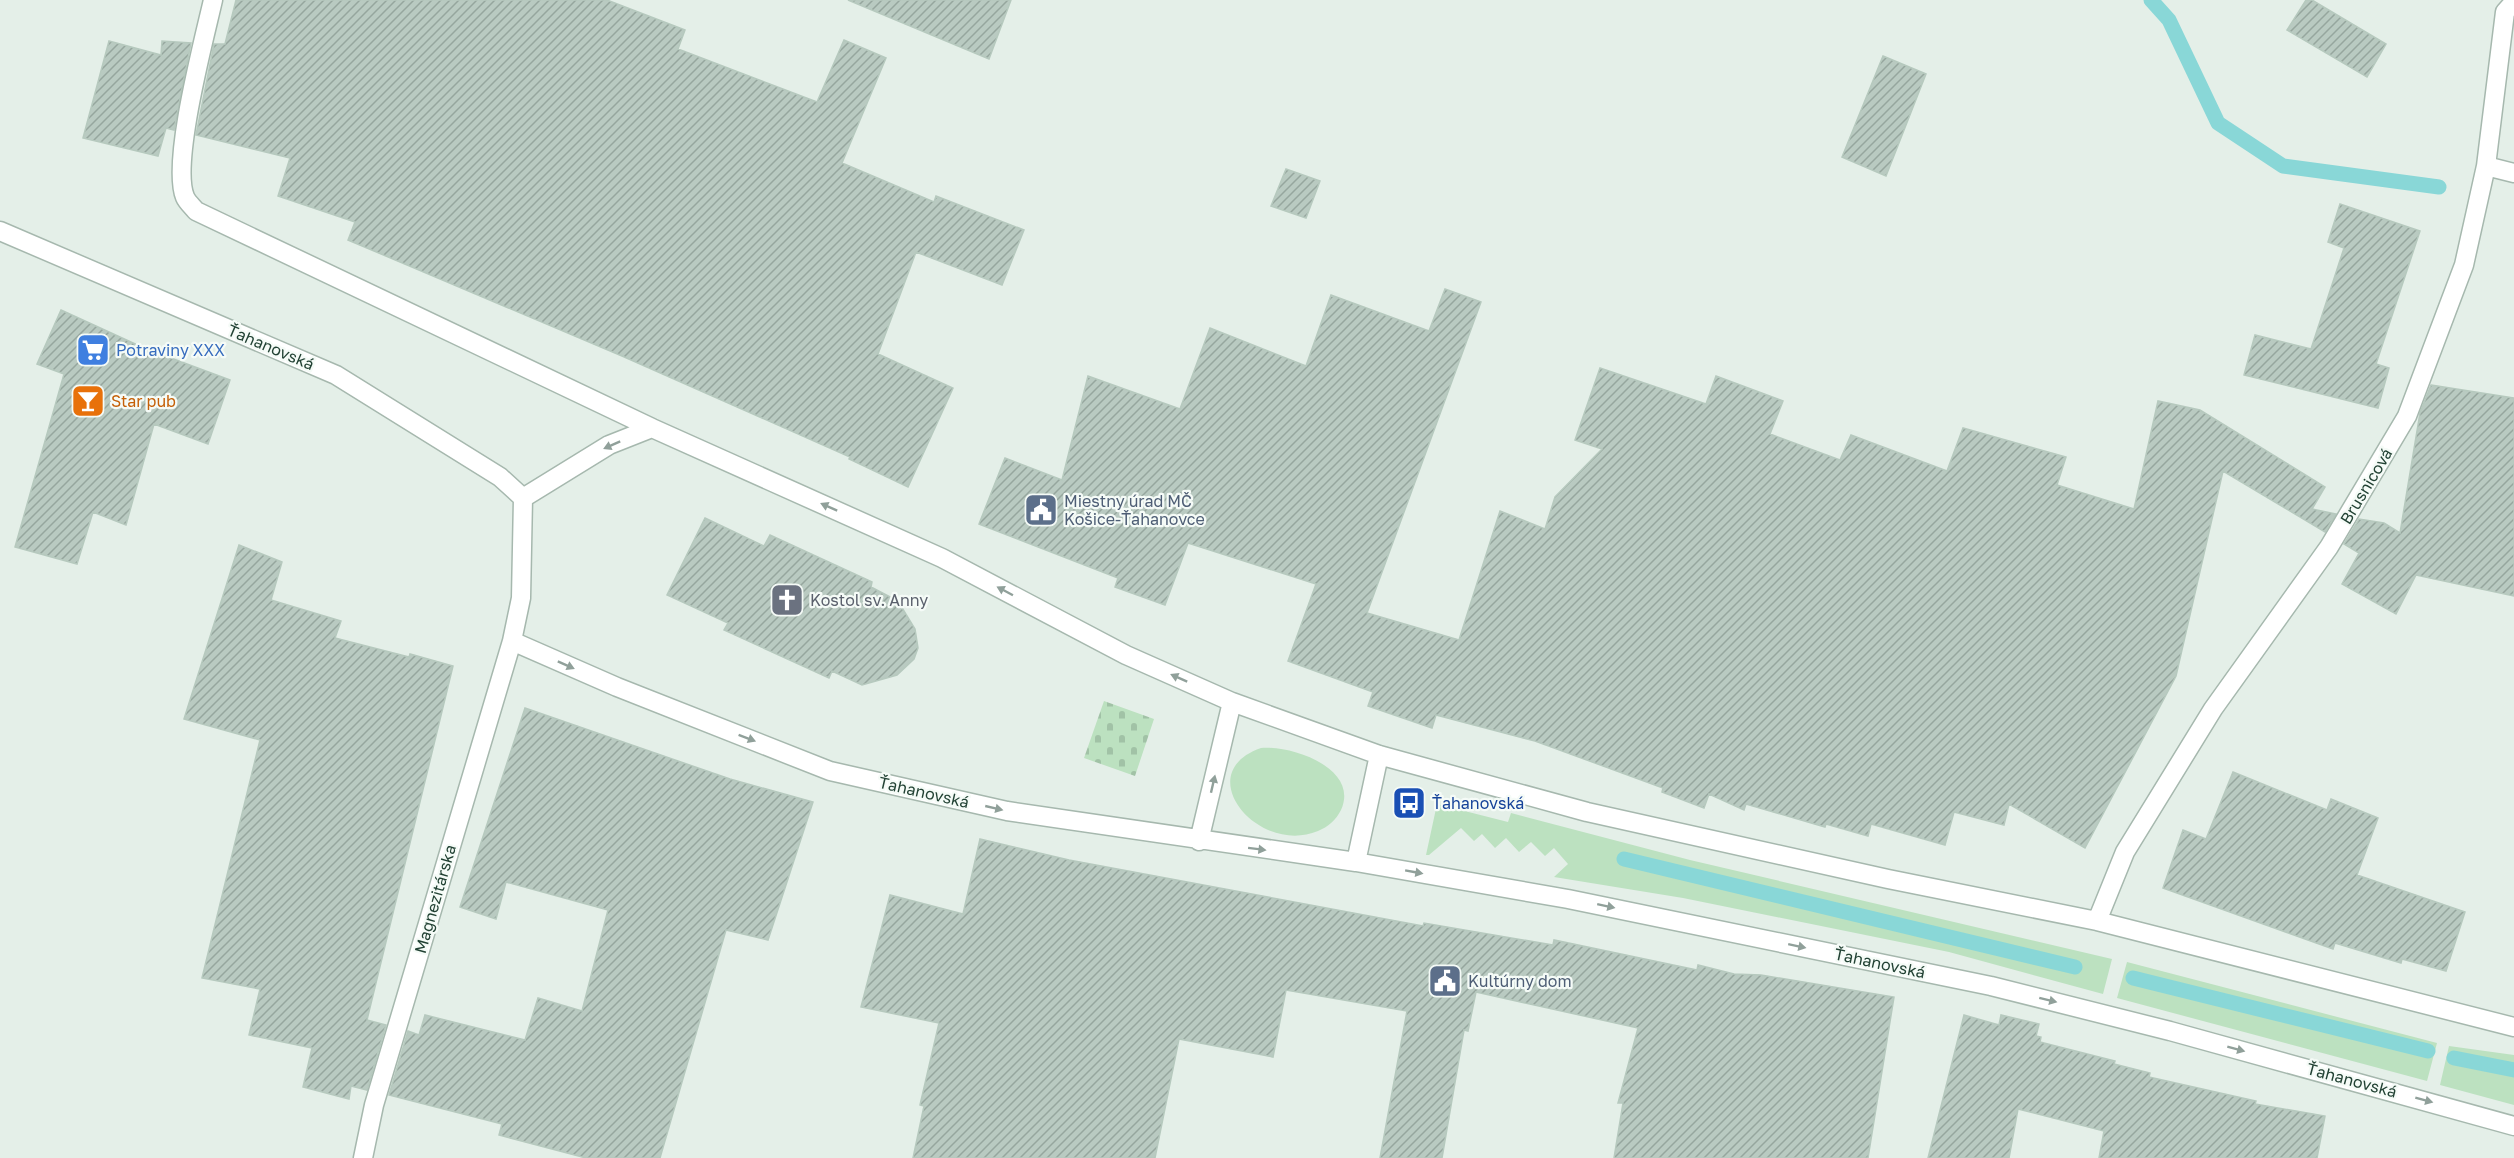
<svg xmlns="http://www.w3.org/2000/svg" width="2514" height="1158" font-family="'Golos Text',sans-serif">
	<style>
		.green { fill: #bce1c0 }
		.cemetery { fill: url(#cemetery-stones) }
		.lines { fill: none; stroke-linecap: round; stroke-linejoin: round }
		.stream { stroke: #89d7d7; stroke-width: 15 }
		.building { fill: url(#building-hatch); stroke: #b6c9be; stroke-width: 1.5 }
		.street-casing { stroke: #a6b8ae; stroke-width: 21 }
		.street { stroke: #fff; stroke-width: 18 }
		.oneway { fill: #90a09a }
		.labels { text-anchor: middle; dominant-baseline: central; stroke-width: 4.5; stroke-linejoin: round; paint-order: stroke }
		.street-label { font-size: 16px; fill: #224234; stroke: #f5fbf7 }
		.shop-label { font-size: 16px; fill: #366cbe; stroke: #f5fbf7; text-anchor: start }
		.food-label { font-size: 16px; fill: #c56008; stroke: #f5fbf7; text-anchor: start }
		.service-label { font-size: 16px; fill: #4e5e75; stroke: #f5fbf7; text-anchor: start }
		.worship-label { font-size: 16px; fill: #5b616d; stroke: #f5fbf7; text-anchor: start }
		.transit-label { font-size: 16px; fill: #164399; stroke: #f5fbf7; text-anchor: start }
	</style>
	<defs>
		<pattern id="cemetery-stones" width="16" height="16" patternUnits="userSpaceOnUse" patternTransform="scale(1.5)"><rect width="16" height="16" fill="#bce1c0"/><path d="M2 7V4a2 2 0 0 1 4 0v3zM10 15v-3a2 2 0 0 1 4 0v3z" fill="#a1c2a6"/></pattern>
		<pattern id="building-hatch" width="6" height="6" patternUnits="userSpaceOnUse" patternTransform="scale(1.5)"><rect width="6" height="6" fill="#b9cac1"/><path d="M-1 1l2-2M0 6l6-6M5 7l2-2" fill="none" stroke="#96a69e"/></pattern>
	</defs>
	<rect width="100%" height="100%" fill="#e4efe8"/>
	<path class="green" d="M1261,748c30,-3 99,20 80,62 -5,10 -13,17 -23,21 -60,25 -129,-58 -57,-83z
		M1437,804l71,18 3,-9 179,47 422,99 -9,35 -154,-42 -266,-54 -129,-21 14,-13 -14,-16 -9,8 -14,-14 -12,10 -13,-14 -11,10 -13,-14 -8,7 -13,-13 -32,27h-3z
		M2127,962l310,81 -10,38 -310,-83z
		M2449,1046l65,9v50l-74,-20z"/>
	<path class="cemetery" d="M1104,701l50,18 -19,57 -51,-18z"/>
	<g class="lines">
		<path class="stream" d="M2151,0l18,20 49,103 65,43 156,21
			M1624,859l451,108
			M2133,978l295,73
			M2454,1058l60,12"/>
	</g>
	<path class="building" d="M236,0h371l78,30 -7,19 139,53 27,-62 42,18 -44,105 92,39 2,-6 88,34 -22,55 -86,-33 -38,102 75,34 -45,99 -59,-28 1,-2 -228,-101 -274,-116 7,-18 -77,-26 12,-38 -94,-23 18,-91h11z
		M848,0h163l-22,59z
		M2306,0h6l74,44 -19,33 -80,-47z
		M109,41l52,14 1,-14 29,2 -17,87 -8,-2 -8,28 -75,-18z
		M1883,56l43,18 -40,102 -44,-19z
		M1286,169l34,12 -14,37 -35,-12z
		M2340,204l80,27 -44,133 13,4 -11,40 -134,-33 11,-40 56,14 33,-101 -16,-6z
		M1445,289l36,13 -114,311 92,27 41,-129 45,18 10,-32 47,-48 -27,-9 25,-72 106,36 10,-28 67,25 -13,33 70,26 11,-25 96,36 16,-43 103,29 -9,28 77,24 24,-108 42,9 125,77 -13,22 24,5 -11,18 -102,-61 -47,205 -91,172 -76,-44 -5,21 -50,-13 -9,33 -74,-21 -3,12 -42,-12 -1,3 -79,-23 -2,6 -35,-16 -5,14 -42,-16 1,-4 -128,-47 -99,-26 -4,13 -64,-22 5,-14 -85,-31 28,-77 -128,-41 -23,62 -50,-18 3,-9 -139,-54 26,-66 57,22 26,-104 92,33 30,-81 96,38 25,-71 98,36z
		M61,310l83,38 86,32 -22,64 -54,-20 -28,101 -33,-13 -16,52 -62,-17 49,-173 -27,-10z
		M2431,385l83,13v198l-98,-21 -20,39 -54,-30 17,-31 -15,-9 15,-25 25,4 16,10 20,-120z
		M705,518l59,28 6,-11 102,47 -1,5 27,14 17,28 3,19 -4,11 -17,16 -35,10 -30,-14 -3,7 -105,-48 4,-7 -61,-28z
		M239,545l43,17 -11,38 70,21 -6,17 74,19 1,-3 43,12 -86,354 19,5 -19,65 -16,-4 -2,13 -46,-12 9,-39 -63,-13 11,-46 -58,-11 58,-238 -76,-21z
		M525,708l205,71 83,23 -45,138 -42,-10 -66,228h-74l-87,-23 3,-11 -113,-29 19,-64 11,4 6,-20 100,25 13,-42 44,13 26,-101 -102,-28 -10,37 -36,-12z
		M2233,772l94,38 4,-11 47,19 -21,57 108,37 -19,59 -44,-12 -1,4 -66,-20 -2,6 -170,-61 20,-58 23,9z
		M980,839l89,21 354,66 1,-3 129,22 1,-5 143,30 1,-5 36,9 27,1 133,22 -26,161h-254l9,-55h-5l20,-75 -162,-36 -8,39 -4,-1 -22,128h-62l27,-147 -121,-21 -13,67 -94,-18 -24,119h-242l11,-52 -4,-1 19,-82 -78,-16 29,-112 73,19z
		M1964,1015l35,10 2,-10 38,9 -3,12 5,1 -1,5 75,19 -1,3 36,9 -1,4 107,24 -1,3 70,12 -8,42h-218l5,-27 -86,-22 -9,49h-81z"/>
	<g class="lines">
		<defs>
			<path id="street" d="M213,0c-9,40 -42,163 -28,197 2,5 8,10 11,14l456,217
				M2486,166l28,7
				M0,231l336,144 164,102 23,21 -2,100 -9,43 -138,464 -11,53
				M523,498l86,-53 43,-17 290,130 184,97 106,47 147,53 208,57 301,67 209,42 417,106
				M512,641l105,46 213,84 177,40 349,51 212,37 423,87 179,45 344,95
				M1199,841l33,-139
				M1356,862l23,-107
				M2097,921l28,-69 88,-143 116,-162 78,-131 57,-151 22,-99 19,-154 9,-10"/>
		</defs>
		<use href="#street" class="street-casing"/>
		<use href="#street" class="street"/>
	</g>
	<defs><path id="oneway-solid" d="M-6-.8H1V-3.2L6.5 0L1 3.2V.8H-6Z" transform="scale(1.5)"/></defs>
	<g class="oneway">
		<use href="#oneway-solid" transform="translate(612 445) rotate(156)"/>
		<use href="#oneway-solid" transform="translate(829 507) rotate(-156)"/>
		<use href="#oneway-solid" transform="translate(1005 591) rotate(-152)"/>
		<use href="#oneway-solid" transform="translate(566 665) rotate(24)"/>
		<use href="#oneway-solid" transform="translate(1179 678) rotate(-156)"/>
		<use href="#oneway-solid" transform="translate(747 738) rotate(21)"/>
		<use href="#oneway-solid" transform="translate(1213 784) rotate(-77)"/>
		<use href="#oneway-solid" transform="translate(994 808) rotate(13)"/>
		<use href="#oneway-solid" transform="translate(1257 849) rotate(7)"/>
		<use href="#oneway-solid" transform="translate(1414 872) rotate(10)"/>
		<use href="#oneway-solid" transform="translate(1606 906) rotate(12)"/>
		<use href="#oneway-solid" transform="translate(1797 946) rotate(12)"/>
		<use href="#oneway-solid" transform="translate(2048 1000) rotate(14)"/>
		<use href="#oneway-solid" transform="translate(2236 1049) rotate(15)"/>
		<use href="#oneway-solid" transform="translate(2424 1100) rotate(15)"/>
	</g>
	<defs>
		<symbol id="supermarket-square" viewBox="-11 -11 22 22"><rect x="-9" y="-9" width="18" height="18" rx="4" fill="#3f7fe0" stroke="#f5fbf7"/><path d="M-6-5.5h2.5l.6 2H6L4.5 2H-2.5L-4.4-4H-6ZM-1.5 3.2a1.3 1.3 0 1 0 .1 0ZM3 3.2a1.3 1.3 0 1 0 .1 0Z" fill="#fff"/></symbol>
		<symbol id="bar-square" viewBox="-11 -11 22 22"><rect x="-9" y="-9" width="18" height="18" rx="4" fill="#e8710a" stroke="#f5fbf7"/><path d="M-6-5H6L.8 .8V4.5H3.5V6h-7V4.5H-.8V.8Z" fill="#fff"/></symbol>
		<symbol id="civic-square" viewBox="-11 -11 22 22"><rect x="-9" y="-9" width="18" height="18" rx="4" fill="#5c6f8a" stroke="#f5fbf7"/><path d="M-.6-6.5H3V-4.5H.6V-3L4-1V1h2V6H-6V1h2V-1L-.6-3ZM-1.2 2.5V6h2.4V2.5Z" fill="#fff"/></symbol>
		<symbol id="church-square" viewBox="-11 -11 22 22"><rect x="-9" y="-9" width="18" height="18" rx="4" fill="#6b7280" stroke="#f5fbf7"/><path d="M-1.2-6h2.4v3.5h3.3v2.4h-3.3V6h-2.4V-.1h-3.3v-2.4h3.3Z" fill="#fff"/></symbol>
		<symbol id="bus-square" viewBox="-11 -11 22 22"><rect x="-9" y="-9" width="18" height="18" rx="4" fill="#1a4fb4" stroke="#f5fbf7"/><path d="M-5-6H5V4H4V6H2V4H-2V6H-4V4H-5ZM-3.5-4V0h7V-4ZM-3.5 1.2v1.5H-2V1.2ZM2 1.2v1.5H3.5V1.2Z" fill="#fff"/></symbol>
	</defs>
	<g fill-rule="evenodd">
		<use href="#supermarket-square" x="74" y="331" width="38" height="38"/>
		<use href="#bar-square" x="69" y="382" width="38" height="38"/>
		<use href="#civic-square" x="1022" y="491" width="38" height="38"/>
		<use href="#church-square" x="768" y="581" width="38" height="38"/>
		<use href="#bus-square" x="1390" y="784" width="38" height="38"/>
		<use href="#civic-square" x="1426" y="962" width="38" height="38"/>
	</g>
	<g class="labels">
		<g class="street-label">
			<text transform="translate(271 347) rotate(23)">Ťahanovská</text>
			<text transform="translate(2366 486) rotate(-59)">Brusnicová</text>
			<text transform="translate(924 792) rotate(13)">Ťahanovská</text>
			<text transform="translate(435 899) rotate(-74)">Magnezitárska</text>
			<text transform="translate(1880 963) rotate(12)">Ťahanovská</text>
			<text transform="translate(2352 1080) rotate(15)">Ťahanovská</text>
		</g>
		<g class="shop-label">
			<text x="116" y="350">Potraviny XXX</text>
		</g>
		<g class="food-label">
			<text x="111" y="401">Star pub</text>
		</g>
		<g class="service-label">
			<text x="1064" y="501">Miestny úrad MČ<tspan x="1064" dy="18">Košice-Ťahanovce</tspan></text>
			<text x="1468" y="981">Kultúrny dom</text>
		</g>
		<g class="worship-label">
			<text x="810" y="600">Kostol sv. Anny</text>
		</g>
		<g class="transit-label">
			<text x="1432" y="803">Ťahanovská</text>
		</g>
	</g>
</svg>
